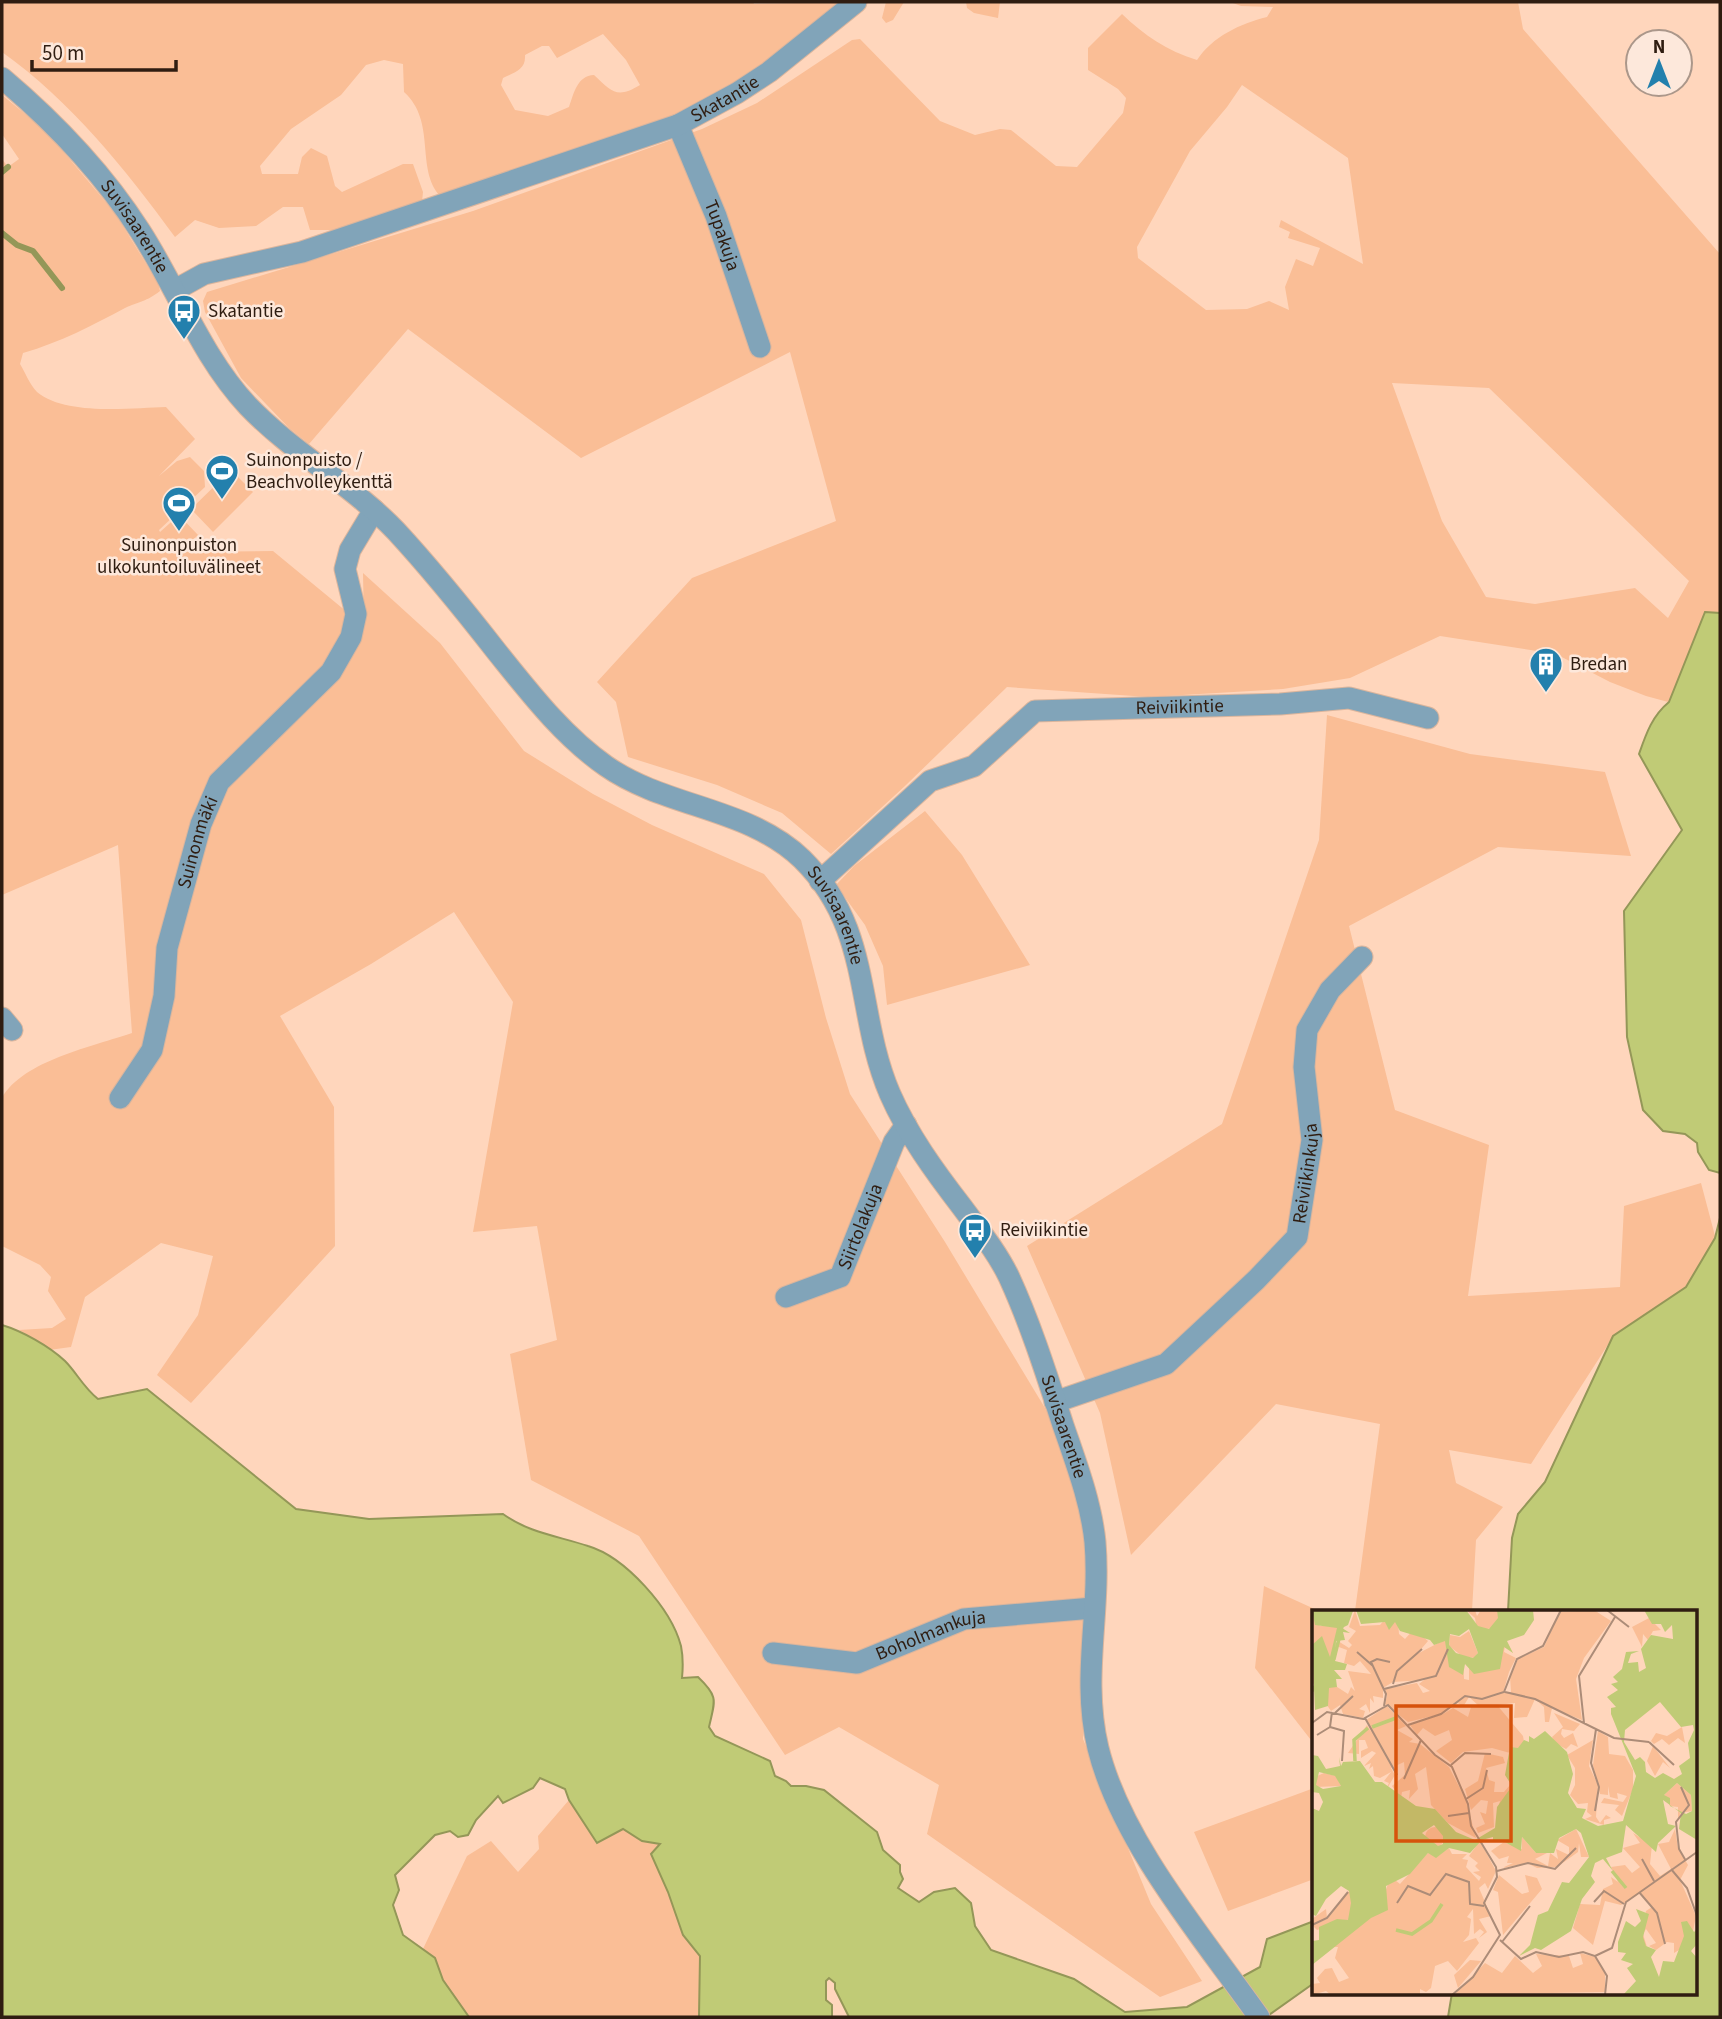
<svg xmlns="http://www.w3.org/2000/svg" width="1722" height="2019" font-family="'Source Sans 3',sans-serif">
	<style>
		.green { fill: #fabe96; fill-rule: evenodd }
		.water { fill: #c0cb76; stroke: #949758; stroke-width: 2 }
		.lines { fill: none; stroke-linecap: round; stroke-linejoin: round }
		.stream { stroke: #949758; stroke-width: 6 }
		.minor-casing { stroke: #dab59d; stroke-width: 23 }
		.tertiary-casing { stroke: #dab59d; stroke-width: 23 }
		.minor { stroke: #81a4b9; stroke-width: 21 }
		.tertiary { stroke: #81a4b9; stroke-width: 21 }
		.labels { text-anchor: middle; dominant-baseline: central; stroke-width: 5; stroke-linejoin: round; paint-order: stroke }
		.street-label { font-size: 19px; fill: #2f1d11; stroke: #fde8db }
		.poi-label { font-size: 19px; fill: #2f1d11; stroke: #fde8db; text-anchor: start }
		.inset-river { fill: none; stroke: #c0cb76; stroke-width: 3.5 }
		.inset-road { fill: none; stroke: #ac8c78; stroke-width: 2 }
		.view { fill: #d6530c; fill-opacity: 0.15; stroke: #d6530c; stroke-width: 3.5 }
		.inset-edge { fill: none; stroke: #2f1d11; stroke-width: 3.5 }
	</style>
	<rect width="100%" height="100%" fill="#ffd6bc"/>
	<path class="green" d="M2,2h751l1,2 93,-2 -88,70 -84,46 -235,78c-25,-28 -3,-74 -36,-104l-1,-28 -19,-4 -18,5 -25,30 -50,34 -31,37 2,8h36l4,-17 9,-9 16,8 8,30 7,6 61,-28h10l10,28 -1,10 -85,28h-27l-7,-23h-20l-27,19 -37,2 -24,-8 -20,17c-49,-67 -104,-136 -173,-185zM603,34l23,26 14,25c-23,14 -28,7 -46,-10 -17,1 -20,18 -25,32l-21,9 -33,-6 -14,-25 2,-7c12,-6 23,-8 22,-23l17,-9h7l8,12z
		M886,2h18l-11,18 -7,3 -4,-5z
		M966,2h34l-2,16 -24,-5 -7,-5z
		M1230,2h288l5,27 197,225v453l-11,6 -63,-17 -36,-14 -54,-28 -116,-18 -90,42 -67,11 -135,8 -141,-10 -102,99 -74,68 -49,-41 -65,-28 -89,-28 -12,-55 -19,-20 95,-104 144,-57 -46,-169 -209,106 -173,-129 -99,115 -20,-16 -48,-50 -36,-66 -2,-11 4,-9 266,-81 229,-82 55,-26 95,-63 8,-1 80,82 35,14 25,-6 11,1 45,36 21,1 46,-54 3,-15 -8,-9 -30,-19v-22l34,-34c22,21 45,37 75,46 16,-24 43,-36 70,-43l6,-10 -32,-1zM1242,85l106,73 15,106 -82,-44 -2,7 11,5 -2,6 32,10 -7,18 -17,-7 -11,28 4,23 -20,-9 -22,8 -41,1 -68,-52 -1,-11 53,-96 37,-44zM1392,383l97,5 200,193 -21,37 -33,-30 -100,16 -49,-7 -44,-76z
		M2,95l44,36 69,82 43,70 2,8c-14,11 -20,10 -35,17 -34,18 -64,34 -102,45l-3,11c5,8 10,21 17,28 29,24 94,16 129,15l29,32 -36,37 18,-15 13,-4 14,14 1,16 -46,43 1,2 19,-17 19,20 -18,17 93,-1 91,75 -1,-53 77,70 84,108 69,43 59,31 112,49 37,46 25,98 24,76 95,148 106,176 39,123v63l-7,135 68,165 51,77 -42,16 -233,-163 12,-49 -100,-58 -54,28 -146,-219 -108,-56 -21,-126 47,-14 -20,-114 -64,6 40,-230 -59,-90 -83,52 -91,52 54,91 1,139 -144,157 -34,-28 41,-60 15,-59 -52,-13 -76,54 -14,50 -22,3 -30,-20 33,-2 14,-9 -18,-28 3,-14 -11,-12 -38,-19v-148c20,-37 92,-52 130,-65l-14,-188 -116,50v-736l6,8 11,-8 -17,-25z
		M231,470l22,22 -40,40 -22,-23z
		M1327,715l143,39 135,18 26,84 -133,-9 -149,79 46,184 94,35 -21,151 152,-9 4,-81 77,-23 14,53 5,-18v113l-111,12 -78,121 -82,-14 7,33 47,24 -27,33 -4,71h-117l25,-187 -104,-20 -145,151 -31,-142 -73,-167 195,-122 97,-284z
		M925,811l37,44 68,110 -143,40 -4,-39 -18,-41 -29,-40 18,-19z
		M1264,1586l55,25h-5v133l-59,-76z
		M1314,1788v91l-86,32 -34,-79z
		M569,1800l28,43 59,-33 77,207h-264l-3,-3 -23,-34 -8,-22 -12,-9 44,-93 24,-15 27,31 21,-23 -1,-13z"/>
	<path class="water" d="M1705,612l15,1v560l-11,-3 -11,-18 -1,-9 -12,-9 -22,-3 -20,-21 -16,-73 -3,-126 58,-81 -43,-76c7,-20 13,-38 30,-52z
		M1720,1218v799h-272l4,-24h244v-382h-188l4,-73 6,-24 27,-32 68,-146 73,-49 29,-49z
		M2,1325c20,6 47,21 63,36 12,12 18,26 33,38l49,-10 149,120 73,10 134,-5c26,19 55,22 85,32 37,11 83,62 93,100 2,10 2,22 1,32l16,-1c21,20 17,23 11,50l6,9 55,25 5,15 11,5 5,5h15l18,4 53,42 6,18 17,15v7l3,7 -5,9 21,14 15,-10 21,-4 16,15 4,23 16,24 83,29 51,33 62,-5 73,-40 7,-28 47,-18v62l-48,34h-417l-14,-28v-6l-6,-5 -3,3v19l6,5v12h-133l1,-61 -17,-21 -15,-43 -17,-38 9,-10 -18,-3 -19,-12 -26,14 -28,-43 -4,-11 -25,-11 -7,10 -30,15 -5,-7 -22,24 -8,15 -10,2 -8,-6 -15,4 -40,40 4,15 -6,15 10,30 32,23 8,22 26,37h-467z"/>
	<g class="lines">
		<path class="stream" d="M2,172l6,-5
			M2,233l15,12 16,6 29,37"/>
		<defs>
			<g id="minor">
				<path id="s1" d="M678,125l38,91 44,131"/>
				<path id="s2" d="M175,290l29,-16 98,-22 376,-127 59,-32 32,-21 87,-70"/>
				<path id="s3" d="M820,881l110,-100 44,-15 61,-55 245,-7 69,-6 79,20"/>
				<path d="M2,1018l10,12"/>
				<path id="s4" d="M120,1098l32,-48 12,-54 3,-48 34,-124 18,-42 112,-110 20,-35 5,-23 -11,-45 5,-19 24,-40"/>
				<path id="s5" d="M786,1297l54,-20 54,-135 12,-17"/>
				<path id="s6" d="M1055,1402l111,-38 90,-84 41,-43 15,-97 -8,-73 3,-37 23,-40 32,-33"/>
				<path id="s7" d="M773,1653l84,10 107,-44 129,-11"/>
			</g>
			<g id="tertiary">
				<path id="s8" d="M2,78c52,44 101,95 138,153 37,57 61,125 108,175 45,47 103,78 148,125 36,39 69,80 101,121 33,41 66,84 109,114 60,42 142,41 196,93 71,70 53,154 88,235 18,41 45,78 72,113 17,23 35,45 47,70 22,48 38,99 54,148 13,38 28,77 32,117 6,70 -14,135 3,206 23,94 106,191 161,269"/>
			</g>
		</defs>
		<use href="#minor" class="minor-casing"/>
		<use href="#tertiary" class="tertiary-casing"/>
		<use href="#minor" class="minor"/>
		<use href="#tertiary" class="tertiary"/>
	</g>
	<defs>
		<symbol id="bus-pin" viewBox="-11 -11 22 30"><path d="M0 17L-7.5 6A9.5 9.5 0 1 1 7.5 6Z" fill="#2380ad" stroke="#fde8db"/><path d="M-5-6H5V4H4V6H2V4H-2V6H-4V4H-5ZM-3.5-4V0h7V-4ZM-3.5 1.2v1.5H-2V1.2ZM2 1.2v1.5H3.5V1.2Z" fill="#fff"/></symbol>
		<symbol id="stadium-pin" viewBox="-11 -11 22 30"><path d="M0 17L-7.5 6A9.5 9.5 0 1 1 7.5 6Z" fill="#2380ad" stroke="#fde8db"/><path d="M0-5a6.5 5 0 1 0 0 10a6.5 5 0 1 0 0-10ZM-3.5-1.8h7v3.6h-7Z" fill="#fff"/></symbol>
		<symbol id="building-pin" viewBox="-11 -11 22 30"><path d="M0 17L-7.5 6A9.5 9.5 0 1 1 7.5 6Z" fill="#2380ad" stroke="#fde8db"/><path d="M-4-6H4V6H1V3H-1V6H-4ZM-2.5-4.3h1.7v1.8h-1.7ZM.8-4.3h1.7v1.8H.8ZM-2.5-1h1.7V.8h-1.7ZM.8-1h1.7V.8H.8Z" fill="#fff"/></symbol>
	</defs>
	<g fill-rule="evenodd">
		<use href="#bus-pin" x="165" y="292" width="38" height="52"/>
		<use href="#stadium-pin" x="203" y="452" width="38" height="52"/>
		<use href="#stadium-pin" x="160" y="484" width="38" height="52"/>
		<use href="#building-pin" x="1527" y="645" width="38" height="52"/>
		<use href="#bus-pin" x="956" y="1211" width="38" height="52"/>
	</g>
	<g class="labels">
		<g class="street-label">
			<text stroke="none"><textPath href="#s2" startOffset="584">Skatantie</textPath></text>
			<text stroke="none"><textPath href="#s8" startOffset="200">Suvisaarentie</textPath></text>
			<text stroke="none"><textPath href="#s1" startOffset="119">Tupakuja</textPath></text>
			<text stroke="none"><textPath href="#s3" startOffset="422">Reiviikintie</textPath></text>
			<text stroke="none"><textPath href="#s4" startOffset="271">Suinonmäki</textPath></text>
			<text stroke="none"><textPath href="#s8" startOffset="1208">Suvisaarentie</textPath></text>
			<text stroke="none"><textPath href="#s6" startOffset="364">Reiviikinkuja</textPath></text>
			<text stroke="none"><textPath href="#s5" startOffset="112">Siirtolakuja</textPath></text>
			<text stroke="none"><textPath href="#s8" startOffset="1774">Suvisaarentie</textPath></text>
			<text stroke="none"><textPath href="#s7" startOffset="164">Boholmankuja</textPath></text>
		</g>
		<g class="poi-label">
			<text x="208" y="311">Skatantie</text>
			<text x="246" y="460">Suinonpuisto /<tspan x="246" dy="22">Beachvolleykenttä</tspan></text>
			<text x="179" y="545" text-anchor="middle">Suinonpuiston<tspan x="179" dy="22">ulkokuntoiluvälineet</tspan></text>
			<text x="1570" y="664">Bredan</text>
			<text x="1000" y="1230">Reiviikintie</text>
		</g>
	</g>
	<g transform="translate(1312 1610)">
		<rect width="385" height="385" fill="#ffd6bc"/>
		<path d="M43,0l5,16 20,-1 8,-9 10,5 1,13 6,5 9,-10 14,12 -11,13 31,-16v18l15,2 1,21 5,1v-21h8l5,-9 6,19 10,-2 4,-23 5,-1 6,10 -8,-7 -1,6 12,6 -7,14 -6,21 8,-1 -1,-16 8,-17 26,-12 16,-35 34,-2 17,11 -27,37 -8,21 6,41 -30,-12 -3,14h-4l-1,-15 -9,-8 -8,18 -13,1 1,-15 -18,2 26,31 2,11 -15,6 -18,-5 -29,4 -12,11 -15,-12 16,-11 -3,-10 -14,6 -12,-8 -6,7 -7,-10 33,-11 10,-6 15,9 3,-10h9l-11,-10 -6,10 -5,-4 -17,11 -33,8 -23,-18 2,-8 -2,-7 32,-6 6,10 7,-2 -11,-7 5,-4 -31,2 -10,6v10l-10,-2 1,7 -4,-5v15l-4,-9 -7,5 6,2 -2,7 -20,-4 -3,-9 -9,6 -11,-16h8l-2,-8 8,-2 14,9 3,-7 4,4 -7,-20 23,3 -11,-13 -6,5 -10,-3 3,-13 -11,-4 2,-5 11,7 3,-3 -4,-4 8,-10 -7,-4zM154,0h9l2,6 4,-6h18l4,11 -7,7 -19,2 -2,-12zM0,4l8,12h18l-6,29 -20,31zM337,8l12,12 -8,1 -5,9 -5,-6 -1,13 -10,-20zM157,21l9,22 -4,5 -12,-2 -13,-10 1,-11 10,2zM75,96l19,20 -9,4 16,9 -4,3 11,2 29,23 17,33 10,38 -28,-15 -17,-18 -5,-38 -11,7 3,15 -9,10 1,-9 -8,2 -1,6 -9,-12 13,-11 -1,-13 -13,6 4,7 -7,12 3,3 -5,-1 3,-6 -5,-2 7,-9 -11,6 -6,-2 -1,-10 -4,3 2,-6 -7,3 12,-13 -4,-2 -11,7v-7l7,-3 -3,-8h-6v14l-11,-1 19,-28 5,8 -6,-13zM242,103l26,11 -6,7 -12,-2 -1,5 3,4 9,-5 5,14 -7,-3 -5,5 -11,-6 -3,-6 11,-10zM370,117l3,16 -7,-5 -9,7 -7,-6 -8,5 -3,-3 5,-8 11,3zM286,121l10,6 1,17 16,2 8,14v19l-11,27 -7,-6 4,-5 -18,-2 3,-5 19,4 4,-6 -10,-3 1,6 -8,-2 -2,-11v9l-8,-1 -7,-29zM281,130l-4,26 9,19 -2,32 4,6 6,-8 5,3 -7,2v5l-19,-6 7,-3 -5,-4 1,-9 -10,1 -8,-9 5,-10v-17l-8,-13zM341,136l17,22 -7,-6 -8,14 -8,-15zM173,143l18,4 2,6 -19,5 3,12 6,2 -1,10h10l6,-7 4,4 -15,16 1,-4 -7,2 1,24 -16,6 -2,-5 9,-4 -5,-12 6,2 2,-13 -7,-1 -10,10 -6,-21 13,-8zM12,163l12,3 5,10 -26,1v-10zM365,173l14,12 1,16 -11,2 -3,6v-12l-8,-1 -6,-11zM113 227a10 10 0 1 1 20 0a10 10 0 1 1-20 0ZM264,219l13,28h-8l-2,-14 -1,9 -21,15 -20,1 -10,-5 -25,5 11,-5h-6l2,-7 -10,3 -8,-8 13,-9 18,7v-12l14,16 13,-1 -14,7 13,7 2,-13 8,6 -2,-10 13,6v-8l-12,-7zM363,219l3,19 10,17 -8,15 16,36 -3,15 -14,19 -5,3v-10l-7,-1 -11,8 -7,-4 7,-3 -10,-14 -3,5 4,13 -6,-6 5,-30 6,-4 -12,-14 -19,12 -16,-4 -12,44 -20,-17 7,-24 20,1 3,-16 10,-5 -2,-7 7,5 -7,-15 14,-2 7,8 8,-6 -17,-19 17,-5 -7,-10 19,12 -2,19 10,12 11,-7 -13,-25 11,-2zM168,231l16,30 -8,18 -3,-6 -6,5 12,28 -12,3 8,13 -8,6 5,-6 -4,-3 -6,5 -1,-25 -6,8 4,2 -2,16 -6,7 13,-4 3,5 -22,28 -9,-10 -13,5 -4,22 -5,4 -6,-3v6h-89l-5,-4 -14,4v-11l8,-1 -3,-5 8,-9 7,-1 7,14 10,-4 -14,-20 3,-11h-7l56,-44 -3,-8 4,-11 7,-4 5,4 28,-31 12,1 9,-6 3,6h15l-5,5 6,1 -2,7 13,14 2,-4 -8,-5 7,-1 -5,-5 3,-3 -9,-7zM187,265l23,19 7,-2 -4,-17 12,3 5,11 -39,46 -5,-43 -5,-2zM37,281l16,11 -9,3 -4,19 -9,6 -13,-4 -13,4 -4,-4 -1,-7 14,-10 1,9 -14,7 14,-6zM268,343l16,4 9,17v18l-151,3 31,-32 17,10 13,-17 18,17 9,-7 -6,-12 33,2 4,12 10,-4zM158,350l11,1 -23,27 -4,-13z" fill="#fabe96"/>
		<path d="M0,0l41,1 -5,14 -6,3 8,5 -7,-1 2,8 -9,1 -1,20 12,3 -2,6h-11l8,9h-6l1,8 -8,1 -1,18 -13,4 -3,-65 10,-9 8,21 7,-29 -22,-3zM44,0h110l12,16 11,3 9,-11 -1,-8h36l1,10 -10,15 -17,6 6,12 -9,-6 -4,22 -26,5 -9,-10 -2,11 -14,-8 -4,-26 -11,4 -4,-5 -30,-9 -5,-9 -6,8 -4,-8 -24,2zM157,19l9,24 -5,5 -17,-5 -7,-8 1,-11 9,2zM332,0h53v230l-18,-11 2,-16 -18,-13 5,24 8,2 -18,17 -2,9 -30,-27 -4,27 -16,6 7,13 -10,-12 -8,4 -4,13 4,6 -13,17 -11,32 -30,19 -6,-2 -16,8 11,-11 8,-30 10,-4 14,-29 7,1 20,-26 -8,-24 -5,-4 -17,9 -5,15h-18l-14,-16 -1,14 -18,-10h-10v-4l-11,3 -12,13 -21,-5 -13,10 -8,-5 -18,21 -24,12 2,24 -17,8 -59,47v-24l7,-1v-13l18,-8 11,1 3,-17 -2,-12 -8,-5 -15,13 -10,17 -4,-2v-106l7,3 4,-9 -4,-9 -7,-1v-37l6,1 8,13 14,-3 -1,-9 2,9 2,-4 17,-1 15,21h7l34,24 19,3 21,23 19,8 20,-12 2,-21 15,-21 -7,-11 5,-28 8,1 6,-8 5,2v-6l5,3 11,-8 22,21 6,22 -5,19 9,15 9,1 -4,9 16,8 25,-5 13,-45 -25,-62v-6l5,-1 -9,-10 11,-7 -7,-6 7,-2 -5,-5 9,-8 4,-17 13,-1 -8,3 -3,9 10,-1 1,10 7,-4 -5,-19 10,-14 22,4 -1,-14 -7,7 -4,-8h-9zM348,92l21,25 12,-2 1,5 -6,13 2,15 -11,8 3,8 -8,5 -11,-6 -8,5 -9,-6 -1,-10 -5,-5 -5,3 -11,-18 1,-12zM7,162l16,4 6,10 -18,3 -7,-4zM365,173l14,12 1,16 -6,3 -16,-8v-8l-6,-3zM122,215l9,11v8l-5,2 -16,-13zM324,299l13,5 -6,23 3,9 10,4 -5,7 8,20 4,-16 11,1 10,-26 -3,-14 6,-1 7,11 3,-3v15l-6,7 6,7v37h-74l13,-14 -9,-13 6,-4 -12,-4 5,-7 -8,-1v-10l8,-21 9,6 6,-6z" fill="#c0cb76" fill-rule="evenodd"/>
		<path class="inset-river" d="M0,81l22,-32 12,-49M60,117l24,-9M43,151l-1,-21 14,-12M300,261l14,17M84,320l16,4 19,-13 11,-17"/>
		<path class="inset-road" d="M295,0l22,17M45,42l16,14M81,74l4,-13 25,-22M72,79l52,-13 12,-27M193,82l30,7 79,39 35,4M72,96l2,-12 -15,-32 6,-3 13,3M23,103l18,-17M53,108l32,57M0,113l15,-11 36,7 25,-14 47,50 17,12 16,37 3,22 25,41 1,10 -13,26 16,32 -27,42 -21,18M272,113l-5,-47 36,-59M96,115l33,-11 24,-18 17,3 22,-7 13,-33 26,-13 18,-36M18,117l14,4 -2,30M5,125l13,-8 2,-15M337,132l25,23M139,155l14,-12 26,1M92,169l17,-39M369,177l8,18 -13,17 3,27 7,12M154,189l17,-11 4,-18M283,201l4,-24 -8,-24 5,-34M136,206l21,-3M330,249l12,22M359,259l16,19 10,28M185,261l31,-8 27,6 21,-21M327,282l18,21 8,31M282,292l10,-11 20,13M85,293l11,-17 22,9 16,-21 23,8 1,22 14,2M0,315l15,-7 21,-26M188,330l21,19 15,-7 23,5 24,-5 12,4 12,20 -2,19M190,332l28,-36M283,346l17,-8 14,-46 71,-50"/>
		<path class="view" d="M84,96h115v135h-115z"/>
		<rect width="385" height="385" class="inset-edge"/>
	</g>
	<rect width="1722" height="2019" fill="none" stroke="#2f1d11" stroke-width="7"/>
	<g transform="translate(1659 63)"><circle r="33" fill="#fde8db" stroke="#ab978a" stroke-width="2"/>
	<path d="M0-5L12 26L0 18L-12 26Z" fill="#2380ad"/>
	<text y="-10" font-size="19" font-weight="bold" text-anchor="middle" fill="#2f1d11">N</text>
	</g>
	<path d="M32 60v10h144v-10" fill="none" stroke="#2f1d11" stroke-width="3.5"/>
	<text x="42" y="60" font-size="21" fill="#2f1d11" stroke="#fde8db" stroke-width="5" paint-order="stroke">50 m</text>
</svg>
